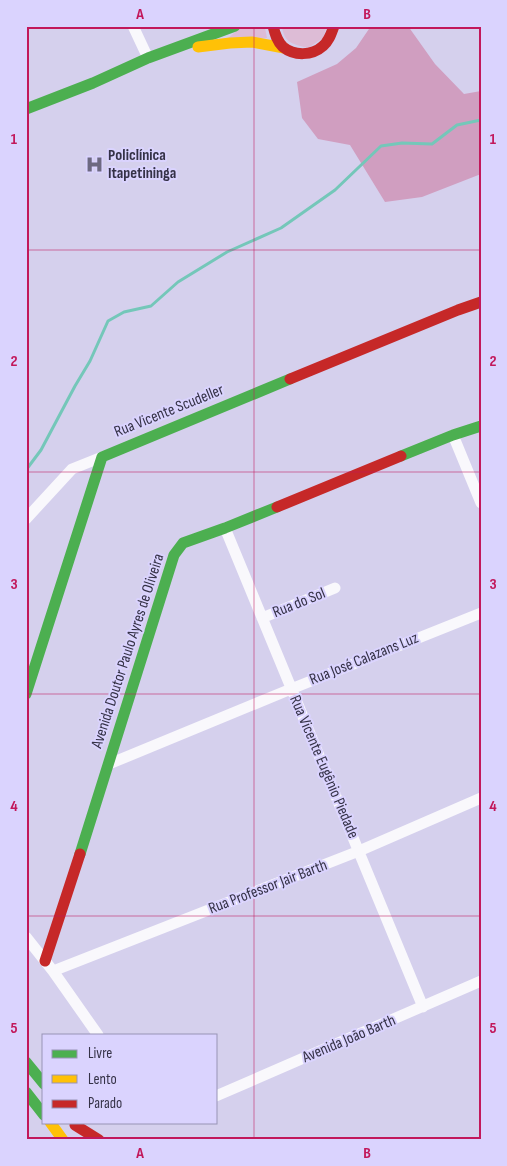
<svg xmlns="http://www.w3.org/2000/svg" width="507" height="1166" font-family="'Sofia Sans Condensed',sans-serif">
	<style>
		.green { fill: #ddbcd6 }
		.forest { fill: #d09ec0 }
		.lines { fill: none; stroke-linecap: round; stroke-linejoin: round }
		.stream { stroke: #74c7b9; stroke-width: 3 }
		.street { stroke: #f9f8fc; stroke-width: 11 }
		.fast { stroke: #4caf50; stroke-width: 11 }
		.slow { stroke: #ffc107; stroke-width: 11 }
		.jam { stroke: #c62828; stroke-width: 11 }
		.grid { fill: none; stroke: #c2185b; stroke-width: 1; stroke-opacity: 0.55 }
		.labels { text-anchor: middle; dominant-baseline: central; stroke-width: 4; stroke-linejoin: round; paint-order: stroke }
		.poi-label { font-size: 16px; font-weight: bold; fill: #353247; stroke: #dad3fe; text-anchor: start }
		.street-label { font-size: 16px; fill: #353247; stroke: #dad3fe }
		.neatline { fill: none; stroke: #c2185b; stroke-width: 2 }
		.grid-label { font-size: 16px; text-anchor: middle; font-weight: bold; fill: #c2185b }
	</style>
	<rect width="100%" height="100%" fill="#d5d0ed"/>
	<path class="green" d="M242,26h23v2l2,10 -40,1z
		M282,26h45l-4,12 -15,10c-14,-4 -24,-4 -26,-22z"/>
	<path class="forest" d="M371,26h37l27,38 29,30 17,-3v83l-59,23 -37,5 -35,-57 -32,-6 -16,-21 -5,-36 40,-18 19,-16z"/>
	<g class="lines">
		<path class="stream" d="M26,470l15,-20 34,-64 15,-25 18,-40 16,-9 27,-6 27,-24 49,-30 54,-24 54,-38 46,-44 21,-3 30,1 25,-19 24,-5"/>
		<path class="street" d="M133,26l15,32
			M453,435l28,68
			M26,519l46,-50 30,-12
			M225,528l198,479
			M262,618l73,-30
			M109,764l182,-75 190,-76
			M26,937l27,34 45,64
			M53,971l306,-120 122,-53
			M216,1096l265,-115"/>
		<path class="fast" d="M26,109l67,-26 55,-25 87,-32
			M401,456l52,-21 28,-9
			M26,694l76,-237 188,-78
			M80,854l94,-299 9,-12 42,-15 52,-21
			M26,1062l18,22
			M26,1092l18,23"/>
		<path class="slow" d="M198,47l32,-4 22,-1 32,6
			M50,1122l13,18"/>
		<path class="jam" d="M273,26c2,8 4,15 10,21 11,9 29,9 40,-1 6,-5 8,-12 11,-20
			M290,379l168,-69 23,-8
			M277,507l124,-51
			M45,961l35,-107
			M75,1125l24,15"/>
	</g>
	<path class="grid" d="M254,26v1114M26,250h455M26,472h455M26,694h455M26,916h455"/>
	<defs>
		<symbol id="hospital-bare" viewBox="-9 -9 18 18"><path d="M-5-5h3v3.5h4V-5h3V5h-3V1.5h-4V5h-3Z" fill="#6d6981" stroke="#dad3fe" stroke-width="2.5" paint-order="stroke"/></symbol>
	</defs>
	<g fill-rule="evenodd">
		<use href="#hospital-bare" x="82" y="152" width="25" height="25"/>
	</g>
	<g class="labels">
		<g class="poi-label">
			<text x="108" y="155">Policlínica<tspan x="108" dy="18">Itapetininga</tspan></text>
		</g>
		<g class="street-label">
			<text transform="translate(169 411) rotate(-22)">Rua Vicente Scudeller</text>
			<text transform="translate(299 603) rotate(-22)">Rua do Sol</text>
			<text transform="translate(128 651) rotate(-72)">Avenida Doutor Paulo Ayres de Oliveira</text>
			<text transform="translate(364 659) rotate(-22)">Rua José Calazans Luz</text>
			<text transform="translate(324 767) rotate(67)">Rua Vicente Eugênio Piedade</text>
			<text transform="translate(268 887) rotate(-21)">Rua Professor Jair Barth</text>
			<text transform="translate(349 1039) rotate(-23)">Avenida João Barth</text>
		</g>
	</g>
	<rect width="507" height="1166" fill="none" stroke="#dad3fe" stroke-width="55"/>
	<rect x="42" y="1034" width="175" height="90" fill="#dad3fe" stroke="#9893b5"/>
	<rect x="52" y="1050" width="25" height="8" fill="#4caf50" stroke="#9893b5"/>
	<text x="88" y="1058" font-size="15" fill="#353247">Livre</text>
	<rect x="52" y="1075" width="25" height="8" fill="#ffc107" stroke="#9893b5"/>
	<text x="88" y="1084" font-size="15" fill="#353247">Lento</text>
	<rect x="52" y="1100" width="25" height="8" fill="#c62828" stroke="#9893b5"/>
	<text x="88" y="1108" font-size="15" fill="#353247">Parado</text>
	<rect x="28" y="28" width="452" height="1110" class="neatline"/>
	<g class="grid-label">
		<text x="140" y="19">A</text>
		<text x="367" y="19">B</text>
		<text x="14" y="144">1</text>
		<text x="493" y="144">1</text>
		<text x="14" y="366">2</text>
		<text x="493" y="366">2</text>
		<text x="14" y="589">3</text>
		<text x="493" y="589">3</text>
		<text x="14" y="811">4</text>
		<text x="493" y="811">4</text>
		<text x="14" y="1033">5</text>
		<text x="493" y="1033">5</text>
		<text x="140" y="1158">A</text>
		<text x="367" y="1158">B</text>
	</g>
</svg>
